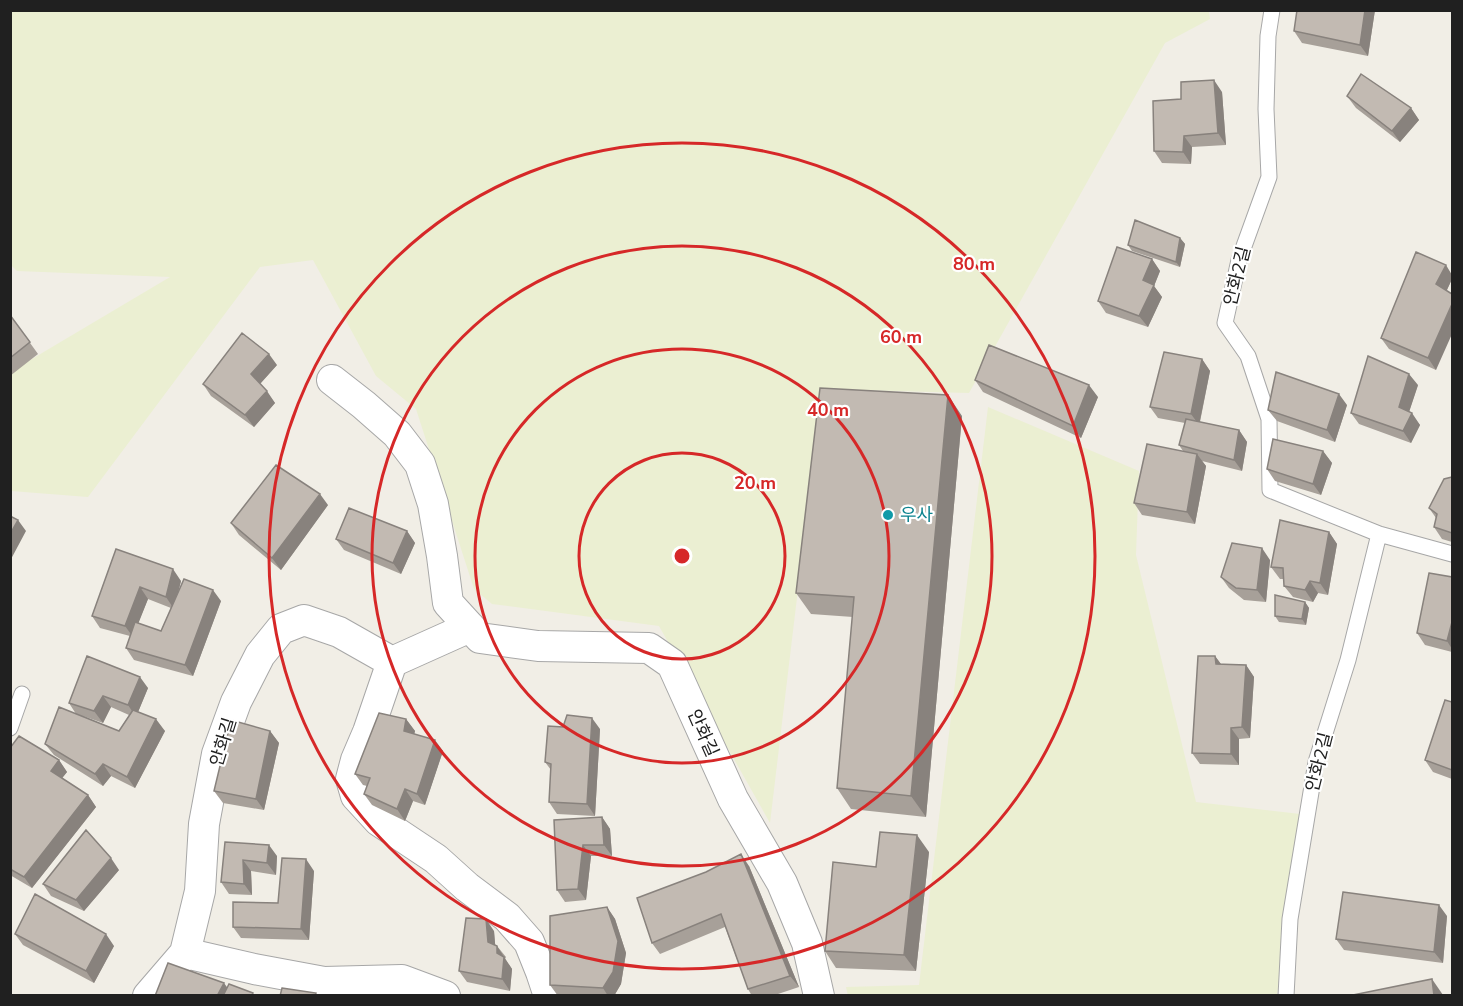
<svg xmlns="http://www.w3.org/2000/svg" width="1463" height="1006" font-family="'Nunito Sans','Noto Sans KR',sans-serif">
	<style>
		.farmland { fill: #ebefd2 }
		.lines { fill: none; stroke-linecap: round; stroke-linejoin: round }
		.lane-casing { stroke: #a7a7a7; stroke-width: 17 }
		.street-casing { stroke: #a7a7a7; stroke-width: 32 }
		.lane { stroke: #fff; stroke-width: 15 }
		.street { stroke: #fff; stroke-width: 30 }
		.wall { fill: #a7a099; fill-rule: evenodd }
		.shaded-wall { fill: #88827d }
		.building { fill: #c2bab2; stroke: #88827d; stroke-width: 1.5 }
		.ring { fill: none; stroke: #d62828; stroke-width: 3 }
		.culture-dot { fill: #0f9aa8; stroke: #fff; stroke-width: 2 }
		.labels { text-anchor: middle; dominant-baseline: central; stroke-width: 4.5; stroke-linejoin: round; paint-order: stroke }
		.street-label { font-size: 18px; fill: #202020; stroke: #fff }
		.culture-label { font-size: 18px; fill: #0d838f; stroke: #fff; text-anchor: start }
		.centre { fill: #d62828; stroke: #fff; stroke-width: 3 }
		.ring-label { font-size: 18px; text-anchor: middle; font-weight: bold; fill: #d62828; stroke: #fff; stroke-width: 4.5; stroke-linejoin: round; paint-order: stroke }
	</style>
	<rect width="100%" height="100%" fill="#f1eee6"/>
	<path class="farmland" d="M11,11h1198l1,8 -45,24 -196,350 -147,-4 -52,434 -111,-197 -167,-22 -18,-15 -58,-180 -40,-33 -63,-116 -53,7 -172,230 -77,-6 -1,-119 160,-95 -153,-6 -6,-6z
		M988,407l151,64 -3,84 60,247 104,12 -23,181 -429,1 -2,-9 73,-2z"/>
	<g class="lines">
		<defs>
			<path id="lane" d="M1272,10l-4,26 -2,73 3,68 -30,83 -14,63 23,33 21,63 1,71 109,44 -31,126 -32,102 -26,157 -4,77
				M1379,534l73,20
				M10,728l12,-34"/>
			<path id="street" d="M332,380l32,25 33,29 23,30 13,40 9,52 6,47 32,35 58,8 111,2 23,16 61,135 49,84 25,60 12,53
				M392,662l-24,70 -12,28 -5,19 5,17 23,25 57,38 31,28 40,30 22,25 12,30 8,24
				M185,953l15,-62 4,-67 13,-70 19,-52 24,-47 21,-26 23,-9 35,12 53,30 78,-35
				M148,996l37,-43 69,16 70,13 78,-2 43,16"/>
		</defs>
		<use href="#lane" class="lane-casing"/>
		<use href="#street" class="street-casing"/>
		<use href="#lane" class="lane"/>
		<use href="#street" class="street"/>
	</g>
	<path class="wall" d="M1297,10h78l-7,46 -66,-13 -8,-12z
		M1222,92l4,53 -34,2 -1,17 -29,-1 -8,-12 27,-52z
		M1347,96l64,12 8,12 -19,22 -44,-34z
		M1180,238l5,6 -5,23 -48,-16 -4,-6z
		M1152,259l8,12 -6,15 8,11 -14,30 -42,-14 -8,-12z
		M1452,279l-5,11 -11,80 -47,-21 -8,-11z
		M10,315l28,39 -28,22z
		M1202,359l8,12 -10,51 39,8 8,12 -5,29 -40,-10 4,5 -11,58 -53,-9 -8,-12 49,-52 -4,-6 6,-22 -27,-5 -8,-11z
		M277,365l-17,19 15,19 -21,24 -43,-31 -8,-12z
		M975,380l123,17 -17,41 -98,-46z
		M1418,385l-9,27 11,13 -9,18 -52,-19 -8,-11z
		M1347,405l-12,37 -58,-21 -9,-11z
		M962,416l-36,401 -75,-8 -14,-21 16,-171 -42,-3 -15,-21z
		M1323,451l9,12 -11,32 -46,-14 -8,-12z
		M1452,477v65l-10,-3 -8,-12 2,-9 -7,-10z
		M328,505l-47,65 -42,-35 -8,-12z
		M407,531l8,12 -14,31 -57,-24 -8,-11z
		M1329,532l8,12 -9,51 -10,-2 -5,9 -20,-5 -9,-11v-7h-4l-9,-12z
		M116,549l65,32 -3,11 43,9 -28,75 -59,-16 -8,-12 4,-12 -30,-8 -8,-12zM148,599l23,9 -10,23 -23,-8z
		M1270,560l-4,42 -22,-2 -15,-12 -8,-11z
		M1452,577v75l-27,-7 -8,-12z
		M1305,602l4,6 -3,17 -27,-3 -4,-6z
		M87,656l61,32 -10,24 27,19 -30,57 -24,-12 -8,10 -49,-31 -9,-11 31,-30 -7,-11zM111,707l18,8 -10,16 -36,-15 20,7z
		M1215,656l6,8 25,1 8,12 -4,61 -11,1v26l-39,-1 -8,-11z
		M1452,702v77l-19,-7 -8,-12z
		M406,719l9,12 -1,3 29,17 -18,54 -12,-4 -8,20 -33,-16 -8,-11 3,-8 -4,-1 -8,-11z
		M600,729l-5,87 -38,-2 -8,-12 2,-32 -6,-8z
		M270,731l9,12 -15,67 -41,-7 -9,-12z
		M10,748l49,12 8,12 -5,6 26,17 8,12 -64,81 -22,-13z
		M602,817l8,12 2,27h-21l-5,44 -21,2 -8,-12 -3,-70z
		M225,842l52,14 -1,19 -25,-4 1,24 -23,-1 -8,-12z
		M929,852l-13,119 -80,-3 -11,-17 51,-84z
		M749,866l50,121 -27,9h-20l-4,-7 -23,-62 -65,27 -8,-11z
		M119,870l-35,41 -33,-15 -8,-12z
		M314,871l-5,69 -68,-2 -8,-11 45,-24z
		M607,907l8,12 11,34 -5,31 -7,12h-56l-8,-11z
		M1447,916l-4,47 -99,-13 -8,-11z
		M494,931l1,14 2,1 9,11 -1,2 7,10 -2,22 -43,-9 -8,-11z
		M15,934l99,12 -20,37 -71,-38z"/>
	<path class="shaded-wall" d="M1365,10h10l-7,46 -8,-11z
		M1214,80l8,12 4,53 -8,-12z
		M1411,108l8,12 -19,22 -8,-11z
		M1184,136l8,11 -1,17 -8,-12z
		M1180,238l5,6 -5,23 -4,-5z
		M1152,259l8,12 -6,15 8,11 -14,30 -9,-11 4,-36z
		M1446,265l6,10v4l-8,17 -8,-12z
		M1452,304v30l-16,36 -8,-12z
		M269,354l8,11 -18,20 -8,-11z
		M1202,359l8,12 -11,54 -8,-11z
		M1409,374l9,11 -11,33 -8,-11z
		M1089,385l9,12 -17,41 -8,-12z
		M267,391l8,12 -21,24 -9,-12z
		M1339,394l8,11 -12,37 -8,-12z
		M948,395l14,21 -36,401 -15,-21z
		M1412,413l8,12 -9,18 -8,-12z
		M1239,430l8,12 -5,29 -8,-11z
		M1323,451l9,12 -11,32 -8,-11z
		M1197,454l9,12 -11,58 -8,-12z
		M320,494l8,11 -47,65 -9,-12z
		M18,520l8,11 -16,30v-27z
		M407,531l8,12 -14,31 -8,-11z
		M1329,532l8,12 -9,51 -8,-12z
		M1262,548l8,12 -4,42 -9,-12z
		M173,569l8,12 -7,28 -8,-12z
		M1310,581l8,12 -5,9 -8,-12z
		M140,587l8,12 -15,38 -8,-11z
		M213,590l8,11 -28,75 -8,-11z
		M1305,602l4,6 -3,17 -4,-6z
		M1452,622v27l-5,-8z
		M1215,656l8,11 -7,-3z
		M1246,665l8,12 -4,61 -8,-11z
		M140,677l8,11 -12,29 -8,-12z
		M103,696l8,11 -8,16 -9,-12z
		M592,718l8,11 -5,87 -8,-12z
		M156,719l9,12 -30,57 -8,-11z
		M406,719l9,12 -3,12 -8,-12z
		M1231,728l8,11v26l-8,-11z
		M270,731l9,12 -15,67 -8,-11z
		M435,740l8,11 -18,54 -8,-11z
		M59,760l8,12 -8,10 -8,-11z
		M103,764l8,12 -8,10 -8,-12z
		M405,789l8,12 -8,20 -8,-12z
		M88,795l8,12 -64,81 -8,-11z
		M602,817l8,12 2,27 -8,-11z
		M917,835l12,17 -13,119 -12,-16z
		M269,845l8,11 -1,19 -9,-12z
		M583,845l8,11 -5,44 -8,-11z
		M741,854l8,12 50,121 -9,-11z
		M111,858l8,12 -35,41 -8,-11z
		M306,859l8,12 -5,69 -8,-11z
		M243,860l8,11 1,24 -8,-11z
		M1439,905l8,11 -4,47 -9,-11z
		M607,907l8,12 11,34 -5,31 -7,12h-6l-5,-8z
		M486,919l8,12 2,23 -8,-12z
		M106,934l8,12 -20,37 -8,-12z
		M497,946l15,23 -2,22 -8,-12 -5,-26z
		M1432,979l11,16 -9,1z
		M224,983l8,11 -1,2h-14z"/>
	<path class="building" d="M1297,10h68l-5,35 -66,-14z
		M1361,74l50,34 -19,23 -45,-35z
		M1214,80l4,53 -34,3 -1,16 -29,-1 -1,-50 28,-2v-17z
		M1135,220l45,18 -4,24 -48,-17z
		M1117,247l35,12 -9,21 11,5 -15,31 -41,-15z
		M1416,252l30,13 -10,19 16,10v10l-24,54 -47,-20z
		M10,315l20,27 -20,16z
		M242,333l27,21 -18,20 16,17 -22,24 -42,-31z
		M989,345l100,40 -16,41 -98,-46z
		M1164,352l38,7 -11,55 -41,-7z
		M1368,356l41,18 -10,33 13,6 -9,18 -52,-18z
		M1276,372l63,22 -12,36 -59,-20z
		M820,388l128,7 -37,401 -74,-8 17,-191 -58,-4z
		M1186,419l53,11 -5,30 -55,-15z
		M1273,439l50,12 -10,33 -46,-15z
		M1147,444l50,10 -10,58 -53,-9z
		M276,465l44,29 -48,64 -41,-35z
		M1452,477v56l-18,-6 3,-13 -8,-6 15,-29z
		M349,508l58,23 -14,32 -57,-24z
		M10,516l8,4 -8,14z
		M1280,520l49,12 -9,51 -10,-2 -5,9 -21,-4 -1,-18 -12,-1z
		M1232,543l30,5 -5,42 -21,-2 -15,-11z
		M116,549l57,20 -7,28 -26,-10 -15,39 -33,-10z
		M1429,573l23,4v45l-5,19 -30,-8z
		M184,579l29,11 -28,75 -59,-17 9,-26 26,9z
		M1275,595l30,7 -3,17 -27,-3z
		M87,656l53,21 -12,28 -25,-9 -9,15 -25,-8z
		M1198,656h17l1,8 30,1 -4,62 -11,1v26l-39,-1z
		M1445,700l7,2v68l-27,-10z
		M59,707l60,24 14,-21 23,9 -29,58 -24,-13 -8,10 -50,-30z
		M379,713l27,6 -2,12 31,9 -18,54 -12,-5 -8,20 -33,-15 6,-16 -15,-4z
		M567,715l25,3 -5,86 -38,-2 2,-38 -6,-2 3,-36 15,1z
		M231,720l39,11 -14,68 -42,-8z
		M19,736l40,24 -8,11 37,24 -64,82 -14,-8v-121z
		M602,817l2,28h-21l-5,44 -21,1 -3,-70z
		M86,830l25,28 -35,42 -33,-16z
		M880,832l37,3 -13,120 -79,-4 8,-89 43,5z
		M225,842l44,3 -2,18 -24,-3 1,24 -23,-2z
		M741,854l49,122 -42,13 -27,-75 -69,29 -15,-45 69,-26z
		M282,858l24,1 -5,70 -68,-2v-25l45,1z
		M1343,892l96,13 -5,47 -98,-13z
		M35,894l71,40 -20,37 -71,-37z
		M607,907l11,34 -5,31 -10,16 -53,-3v-69z
		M466,918l20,1 2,23 9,4v7l7,4 -2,22 -43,-8z
		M168,963l56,20 -7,13h-62z
		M1432,979l2,17h-86z
		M229,984l24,9 -1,3h-29z
		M282,988l34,5 -1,3h-35z"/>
	<g class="ring">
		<circle cx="682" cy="556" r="103"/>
		<circle cx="682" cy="556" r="207"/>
		<circle cx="682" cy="556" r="310"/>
		<circle cx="682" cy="556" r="413"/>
	</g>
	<circle class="culture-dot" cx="888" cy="515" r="6"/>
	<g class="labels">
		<g class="street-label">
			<text transform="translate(1237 276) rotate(-76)">안화2길</text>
			<text transform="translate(703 733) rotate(66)">안화길</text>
			<text transform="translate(223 742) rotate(-73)">안화길</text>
			<text transform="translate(1319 762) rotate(-76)">안화2길</text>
		</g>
		<g class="culture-label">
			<text x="900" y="515">우사</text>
		</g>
	</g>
	<circle cx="682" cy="556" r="9" class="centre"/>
	<g class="ring-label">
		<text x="974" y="270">80 m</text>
		<text x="901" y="343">60 m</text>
		<text x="828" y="416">40 m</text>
		<text x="755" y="489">20 m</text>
	</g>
	<rect width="1463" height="1006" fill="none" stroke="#202020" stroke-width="24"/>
</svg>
